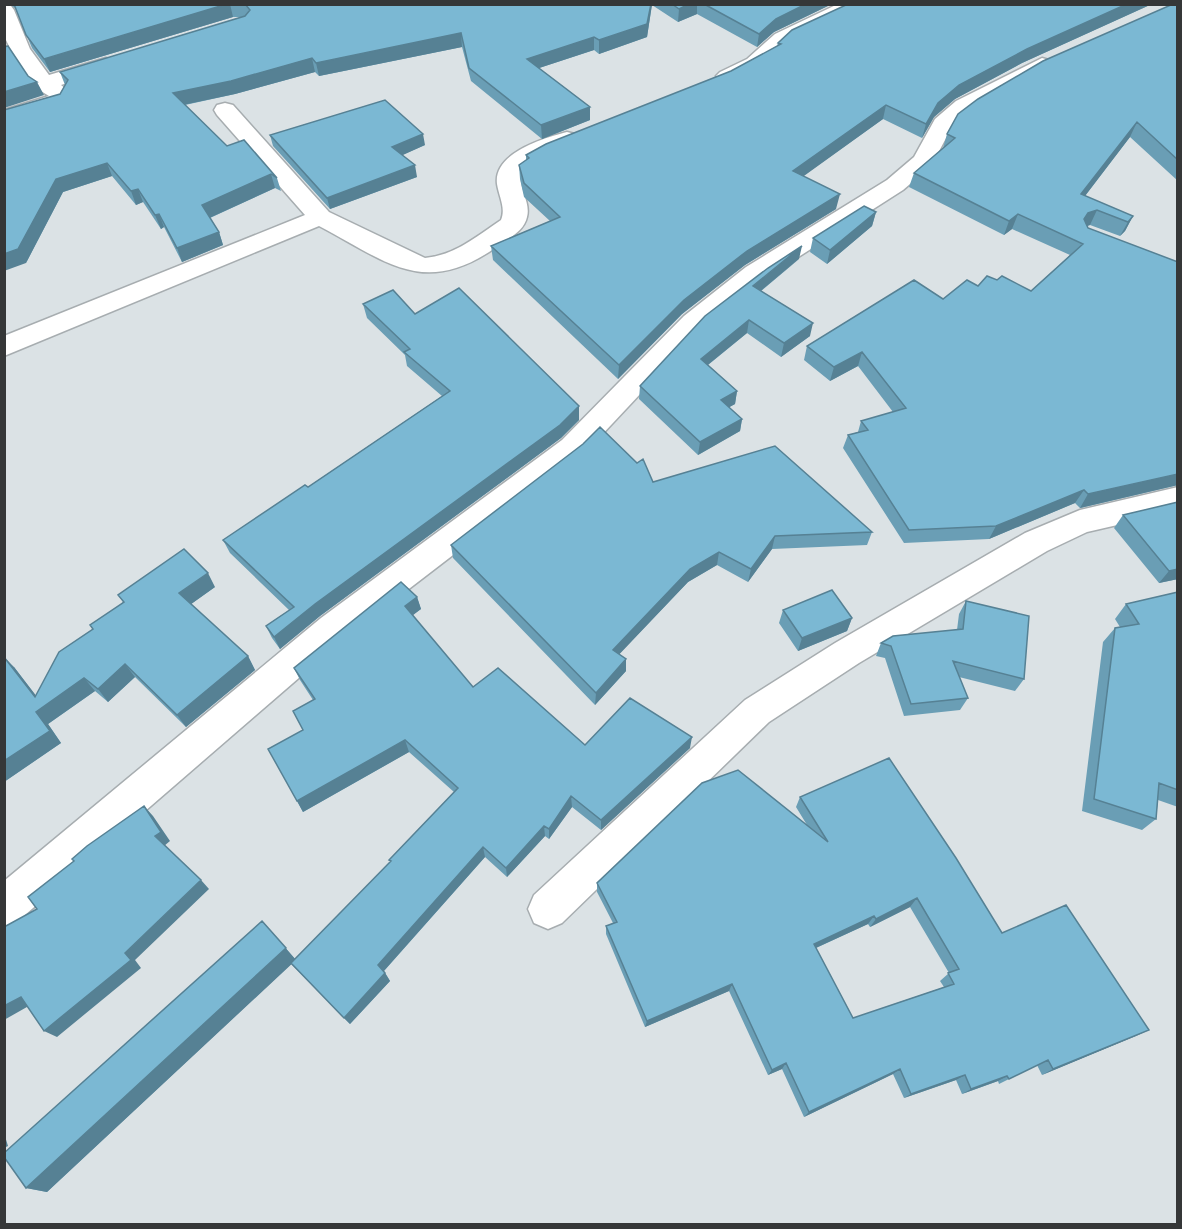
<svg xmlns="http://www.w3.org/2000/svg" width="1182" height="1229" font-family="Overpass,sans-serif">
	<style>
		.lines { fill: none; stroke-linecap: round; stroke-linejoin: round }
		.minor-casing { stroke: #a7adb0; stroke-width: 3 }
		.minor { fill: #fff; fill-rule: evenodd }
		.wall { fill: #6a9eb5; fill-rule: evenodd }
		.shaded-wall { fill: #568194 }
		.building { fill: #7bb8d3; stroke: #568194; stroke-width: 1.5; fill-rule: evenodd }
	</style>
	<rect width="100%" height="100%" fill="#dbe2e5"/>
	<g class="lines">
		<defs>
			<path id="minor" d="M4,4l7,2 3,4 16,39 19,26 57,-17 7,2 3,4 -3,4 -52,17 11,9 -7,11 -61,18v-13l45,-14 -13,-8 -21,-31 -11,3v-13l5,-1 -5,-10z
				M838,4h26l-2,4c-23,11 -50,20 -72,34 -21,13 -41,46 -70,38l-4,-4 4,-4 27,-13 28,-25z
				M1042,58l7,2 3,4 -3,4 -77,43 -20,16 -21,39 -28,24 -139,89 -62,49 -120,128 -237,182 -327,283 -14,5v-45l317,-263 241,-178 122,-124 62,-49 141,-87 27,-23 21,-38 21,-18z
				M225,103l8,2 96,107 96,46c30,-3 51,-21 76,-38 5,-12 -2,-23 -4,-36 -4,-31 47,-46 70,-52l8,2 3,5 -3,5 -40,17 -14,11c-3,16 10,30 6,45 -3,15 -21,23 -32,31 -72,50 -109,13 -176,-22l-315,130v-20l301,-121 -88,-100 -3,-5 3,-5z
				M1178,487v24l-91,21 -40,19 -188,112 -90,59 -207,201 -14,6 -14,-6 -6,-14 6,-14 211,-195 90,-57 190,-110 55,-23z"/>
		</defs>
		<use href="#minor" class="minor-casing"/>
		<use href="#minor" class="minor"/>
	</g>
	<path class="wall" d="M9,4h823l-58,28 -17,15 -60,-33 -19,8 -26,-17 -5,32 -48,17 -5,-4 -55,18 51,39v13l-48,19 -71,-58 -9,-34 -143,29 -4,-4 -80,22 -50,11 42,41 50,32 4,13 -6,-3 -65,30 9,14 4,13 -41,17 -18,-35 -3,2 -18,-27 -7,3 -24,-29 -49,16 -37,71 34,-169 5,-9 -5,-13 182,-55h-9l-183,55 -18,-24 -17,-40z
		M848,4h304l-130,59 -67,36 -21,18 -12,21 -39,-19 -80,57 33,33 -91,56 -63,49 -64,65 -125,-119 -2,-14 59,-25 -26,-24 -4,-18 -1,-14 7,-5v-5l205,-84 46,-25 1,-3z
		M1178,4v177l-48,-44 -45,59 48,20 -8,15 -5,5 -30,-11 -3,1 1,2 90,34v223l-98,23 -5,-5 -86,36 -85,4 -61,-95 5,-13 10,-3 3,-11 32,-9 -35,-46 -28,15 -26,-21 3,-14 136,-47 35,-13 19,-6 34,11 39,-36 -58,-26 -8,6 -95,-48 5,-14 29,-25 4,-14z
		M270,135l155,10 -23,10 15,22 -87,32 -57,-63z
		M876,212l-4,14 -45,38 -17,-12 3,-14z
		M799,259l-38,32 49,45 -29,21 -34,-24 -39,32 29,26 -2,13 -6,3 13,12 -2,12 -42,24 -59,-56 1,-13z
		M363,304l52,10 164,106 -18,18 -241,178 -40,33 -8,-11 -6,-12 23,-16 -59,-57 -7,-13 85,-53 134,-91 -35,-30 -2,-11 -38,-37z
		M653,482l219,50 -5,13 -95,4 -24,33 -31,-17 -29,17 -69,72 7,5v12l-31,34 -142,-147 -2,-13z
		M1178,502v77l-19,4 -45,-55 9,-13z
		M215,587l-24,17 57,52 7,14 -69,57 -51,-50 -27,25 -13,-11 -47,33 13,19 -57,39 10,-115 22,29 57,-67 30,-27 -5,-7z
		M1178,592v215l-20,-7 -2,19 -14,11 -60,-19 21,-169 12,-14 5,-1 -5,-8 11,-15z
		M417,597l4,12 -9,6 61,72 112,58 105,3 -89,82 -29,-23 -23,32 -4,-3 -38,41 -22,-20 -101,114 6,10 -40,43 -59,-60 -244,228 -21,-4 236,-267 33,38 96,-97 -2,-2 65,-68 -45,-40 -106,60 -6,-11 6,-71 10,-30 -13,-20 -6,-12z
		M966,601l58,78 -9,12 -56,-14 9,21 -8,12 -56,6 -19,-58 -9,-2 5,-13 76,-13 2,-16z
		M783,610l69,8 -5,13 -49,20 -19,-28z
		M800,797l202,136 147,97 -107,45 -5,-10 -38,19 -1,-3 -36,13 -6,-14 -52,18 -11,-24 -89,43 -22,-48 -14,6 -39,-84 -84,36 -39,-93v-8l7,-3 -16,-31v-9l210,-58 -11,-18zM910,907l39,66 -9,8 4,6 -91,31 -37,-70 52,-24 2,3z"/>
	<path class="shaded-wall" d="M227,4h3l3,13 -183,55 -6,-13z
		M651,4h1l-5,33 -48,17v-14z
		M689,4h8v10l-19,8 1,-13z
		M806,4h26l-58,28 -17,15 2,-13 17,-15z
		M1127,4h25l-130,59 -67,36 -21,18 -12,21 4,-14 12,-21 21,-18 68,-36z
		M461,33l1,14 -143,29 -3,-13z
		M594,37v13l-67,22v-13z
		M312,58l3,14 -80,22 -57,12 -5,-13z
		M37,82l7,13 -40,13v-16z
		M886,105l-3,14 -93,67 3,-15z
		M590,107v13l-48,19 -1,-14z
		M1137,122l-7,15 -55,72 6,-15z
		M423,134l2,11 -31,14 -2,-12z
		M107,163l5,13 -49,16 -37,71 -22,8v-17l52,-75z
		M415,165l2,12 -87,32 -3,-11z
		M271,174l4,14 -68,31 -5,-14z
		M138,189l5,13 -7,3 -5,-14z
		M840,194l-4,15 -91,56 -63,49 -64,65 1,-14 65,-65 63,-49z
		M1097,210l-7,15 -9,3 3,-9 4,-6z
		M876,212l-4,14 -45,38 3,-14z
		M159,214l5,13 -3,2 -6,-14z
		M1018,214l-6,15 -8,6 5,-14z
		M1133,216l-8,15 -5,5 8,-14z
		M219,232l4,13 -41,17 -5,-14z
		M802,246l-3,13 -48,40 2,-13z
		M749,320l-2,13 -48,39 2,-13z
		M813,323l-3,13 -29,21 3,-14z
		M862,352l-4,14 -28,15 4,-14z
		M737,391l-2,13 -16,9 2,-13z
		M579,406v14l-18,18 -241,178 -40,33 -6,-12 41,-33z
		M742,419l-2,12 -42,24 2,-13z
		M1178,474v11l-98,23 8,-14z
		M1084,490l-9,13 -86,36 7,-13z
		M775,536l-3,13 -24,33 3,-13z
		M719,552l-2,13 -29,17 -76,80 1,-12 77,-81z
		M1178,569v10l-19,4 10,-12z
		M208,573l7,14 -28,20 -8,-14z
		M417,597l4,12 -13,10 -3,-13z
		M852,618l-5,13 -49,20 4,-13z
		M248,656l7,14 -69,57 -9,-12z
		M4,657l10,10 30,39 40,-28 11,13 -47,33 13,19 -57,39v-21l31,-64z
		M626,659v12l-31,34 1,-12z
		M125,664l10,13 -27,25 -10,-13z
		M692,737l-2,11 -89,82v-10z
		M405,740l4,12 -106,60 -6,-11z
		M571,796l1,11 -23,32v-10z
		M144,806l9,10 17,25 -6,5 -9,-10z
		M544,826l1,10 -38,41 -1,-9z
		M483,847l2,10 -103,116 -4,-8z
		M201,880l8,9 -74,71 6,8 -84,69 -13,-6z
		M917,898l-7,9 -40,20 6,-8z
		M874,916l-6,8 -59,27 5,-7z
		M262,921l34,39 -249,232 -21,-4z
		M385,973l5,8 -40,43 -6,-6z
		M732,984l-3,7 -84,36 2,-6z
		M21,997l13,6 -30,17v-14z
		M1149,1030l-13,6 -94,39 11,-6z
		M786,1063l-4,6 -14,6 4,-5z
		M900,1069l-7,5 -89,43 5,-5z
		M965,1075l-9,5 -52,18 7,-4z
		M1007,1076l-9,5 -36,13 9,-5z
		M4,1133l4,13 -4,2z"/>
	<path class="building" d="M14,4h213l-183,55 -18,-24z
		M245,4h406l-4,20 -48,16 -5,-3 -67,22 63,48 -49,18 -72,-57 -8,-35 -145,30 -4,-5 -81,23 -58,12 54,53 17,-6 33,38 -6,-4 -69,31 17,27 -42,16 -18,-34 -4,1 -17,-26 -7,2 -24,-28 -51,16 -38,70 -14,5v-144l56,-16 8,-14 -8,-8 185,-56 5,-6z
		M672,4h17l-10,5z
		M704,4h102l-30,15 -17,15z
		M848,4h279l-100,45 -68,36 -21,18 -12,21 -40,-19 -93,66 47,23 -93,57 -63,49 -65,65 -128,-119 69,-29 -36,-34 -5,-18 10,-7 -3,-3 20,-11 185,-73 50,-27 -3,-1 14,-13z
		M1173,4h5v156l-41,-38 -56,72 52,22 -5,6 -31,-12 -9,3 -4,6 4,9 90,34v212l-90,20 -4,-4 -88,36 -87,4 -61,-95 20,-5 -7,-9 45,-13 -44,-56 -28,15 -27,-21 107,-66 29,19 24,-19 11,6 9,-10 10,4 5,-4 29,15 52,-47 -65,-30 -9,7 -95,-48 41,-35 -8,-4 11,-20 20,-15 65,-38z
		M8,46l20,30 9,6 -33,10v-45z
		M385,100l38,34 -31,13 23,18 -88,33 -57,-63z
		M864,206l12,6 -46,38 -17,-12z
		M802,246l-49,40 60,37 -29,20 -35,-23 -48,39 36,32 -16,9 21,19 -42,23 -60,-56 65,-70 63,-48z
		M459,288l120,118 -19,19 -245,179 -41,33 -8,-11 28,-19 -71,-67 82,-55 3,2 142,-96 -46,-39 6,-3 -47,-45 30,-14 22,24z
		M600,427l37,36 6,-4 10,23 122,-36 97,86 -97,4 -24,33 -32,-17 -29,17 -77,81 13,9 -30,34 -145,-148 132,-101z
		M1178,502v67l-9,2 -46,-56z
		M184,549l24,24 -29,20 69,63 -71,59 -52,-51 -27,25 -14,-11 -48,34 14,19 -46,30v-104l31,40 24,-45 34,-23 -3,-4 34,-23 -6,-7z
		M401,582l16,15 -12,9 68,81 25,-19 87,77 45,-47 62,39 -91,83 -30,-24 -22,33 -5,-3 -38,42 -23,-21 -105,118 7,8 -41,45 -53,-55 100,-102 -2,-1 69,-72 -53,-48 -108,61 -29,-52 35,-19 -10,-19 22,-12 -21,-31z
		M832,590l20,28 -50,20 -19,-28z
		M1178,592v198l-19,-7 -3,36 -62,-20 21,-171 24,-4 -13,-20z
		M966,601l63,15 -5,63 -71,-18 15,37 -57,6 -20,-58 -10,-3 12,-7 70,-7z
		M889,758l67,100 46,75 64,-28 83,125 -96,39 -5,-9 -39,19 -2,-3 -36,13 -6,-14 -54,19 -11,-25 -91,43 -23,-49 -14,7 -40,-86 -85,37 -41,-95 11,-4 -20,-39 105,-100 36,-13 90,72 -28,-45zM917,898l42,71 -11,4 6,11 -101,34 -39,-74 60,-28 2,3z
		M144,806l17,26 -6,4 46,44 -76,73 6,7 -87,71 -23,-34 -17,9v-79l33,-18 -9,-12 46,-36 -2,-2 15,-13z
		M262,921l24,27 -260,240 -22,-31v-4z"/>
	<rect width="1182" height="1229" fill="none" stroke="#353738" stroke-width="12"/>
</svg>
